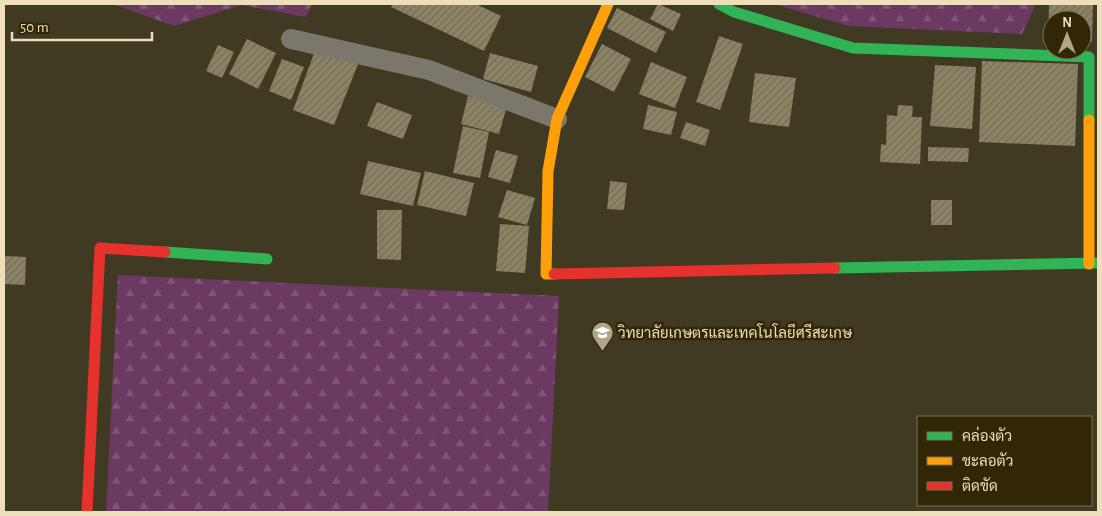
<svg xmlns="http://www.w3.org/2000/svg" width="1102" height="516" font-family="'Alegreya Sans',Sarabun,sans-serif">
	<style>
		.forest { fill: url(#forest-firs) }
		.building { fill: url(#building-hatch) }
		.lines { fill: none; stroke-linecap: round; stroke-linejoin: round }
		.street { stroke: #7b776a; stroke-width: 20 }
		.fast { stroke: #30b455; stroke-width: 11 }
		.slow { stroke: #ff9f0a; stroke-width: 11 }
		.jam { stroke: #e5322d; stroke-width: 11 }
		.labels { text-anchor: middle; dominant-baseline: central; stroke-width: 5; stroke-linejoin: round; paint-order: stroke }
		.poi-label { font-size: 15px; fill: #ecdfba; stroke: #312605; text-anchor: start }
	</style>
	<defs>
		<pattern id="forest-firs" width="22" height="20" patternUnits="userSpaceOnUse" patternTransform="scale(1.25)"><rect width="22" height="20" fill="#6c3963"/><path d="M5 1l3.5 6h-7zM16 11l3.5 6h-7z" fill="#815577"/></pattern>
		<pattern id="building-hatch" width="6" height="6" patternUnits="userSpaceOnUse" patternTransform="scale(1.25)"><rect width="6" height="6" fill="#8b8365"/><path d="M-1 1l2-2M0 6l6-6M5 7l2-2" fill="none" stroke="#736d55"/></pattern>
	</defs>
	<rect width="100%" height="100%" fill="#403a23"/>
	<path class="forest" d="M113,4h199l-6,13 -64,-12 -68,21z
		M774,4h262l-14,30 -173,-8z
		M118,275l441,21 -11,216h-442z"/>
	<path class="building" d="M393,4h83l25,12 -17,35 -93,-44z
		M658,4l23,10 -8,17 -23,-12z
		M1049,4h44l-1,38h-10v-22h-30v21h-4z
		M617,8l49,24 -10,21 -49,-25z
		M719,36l24,8 -23,66 -24,-8z
		M247,39l29,14 -18,36 -29,-15z
		M602,44l29,15 -17,33 -29,-15z
		M218,45l16,7 -12,26 -16,-7z
		M316,48l42,16 -24,61 -41,-15z
		M490,53l48,13 -7,26 -48,-13z
		M282,59l22,8 -13,33 -22,-9z
		M982,61l96,3 -3,82 -96,-4z
		M651,62l36,15 -12,31 -36,-14z
		M935,65l41,2 -4,62 -42,-3z
		M755,73l41,5 -7,49 -40,-5z
		M468,96l39,10 -8,28 -38,-10z
		M377,102l35,13 -9,24 -36,-13z
		M648,105l29,7 -6,23 -28,-6z
		M898,105l15,1 -1,11h10l-2,47 -40,-2 1,-18 5,1 1,-30 10,1z
		M686,122l24,8 -5,16 -25,-8z
		M463,126l26,6 -9,46 -27,-5z
		M928,147l41,1 -1,14 -40,-1z
		M496,150l22,6 -8,27 -22,-6z
		M368,161l53,12 -8,33 -53,-12z
		M425,171l49,12 -8,33 -49,-11z
		M610,181l17,2 -3,27 -17,-1z
		M507,190l28,8 -8,27 -29,-8z
		M931,200h21v25h-21z
		M377,210h25l-1,50 -24,-1z
		M500,224l29,2 -4,47 -29,-2z
		M4,256l22,1 -1,28 -21,-1z"/>
	<g class="lines">
		<path class="street" d="M291,39l138,31 128,49"/>
		<path class="fast" d="M719,4l15,8 119,36 236,9v63
			M165,252l102,7
			M835,268l263,-5"/>
		<path class="slow" d="M1089,120v144
			M554,274h-8l2,-103 9,-52 51,-115"/>
		<path class="jam" d="M554,274l281,-6
			M87,512l13,-264 65,4"/>
	</g>
	<defs>
		<symbol id="university-pin" viewBox="-11 -11 22 30"><path d="M0 17L-7.5 6A9.5 9.5 0 1 1 7.5 6Z" fill="#b0a585" stroke="#312605"/><path d="M0-5L7-2L0 1L-7-2ZM-4 1L0 2.5L4 1V4Q0 6-4 4Z" fill="#fff"/></symbol>
	</defs>
	<g fill-rule="evenodd">
		<use href="#university-pin" x="590" y="320" width="25" height="34"/>
	</g>
	<g class="labels">
		<g class="poi-label">
			<text x="618" y="333">วิทยาลัยเกษตรและเทคโนโลยีศรีสะเกษ</text>
		</g>
	</g>
	<rect width="1102" height="516" fill="none" stroke="#ecdfba" stroke-width="10"/>
	<rect x="917" y="416" width="175" height="90" fill="#312605" stroke="#7c704d"/>
	<rect x="927" y="432" width="25" height="8" fill="#30b455" stroke="#7c704d"/>
	<text x="962" y="441" font-size="15" fill="#ecdfba">คล่องตัว</text>
	<rect x="927" y="457" width="25" height="8" fill="#ff9f0a" stroke="#7c704d"/>
	<text x="962" y="466" font-size="15" fill="#ecdfba">ชะลอตัว</text>
	<rect x="927" y="482" width="25" height="8" fill="#e5322d" stroke="#7c704d"/>
	<text x="962" y="491" font-size="15" fill="#ecdfba">ติดขัด</text>
	<g transform="translate(1067 35)"><circle r="24" fill="#312605" stroke="#7c704d"/>
	<path d="M0-4L9 19L0 12L-9 19Z" fill="#b0a585"/>
	<text y="-8" font-size="14" font-weight="bold" text-anchor="middle" fill="#ecdfba">N</text>
	</g>
	<path d="M12 32v8h140v-8" fill="none" stroke="#ecdfba" stroke-width="2.5"/>
	<text x="20" y="32" font-size="15" fill="#ecdfba" stroke="#312605" stroke-width="4" paint-order="stroke">50 m</text>
</svg>
